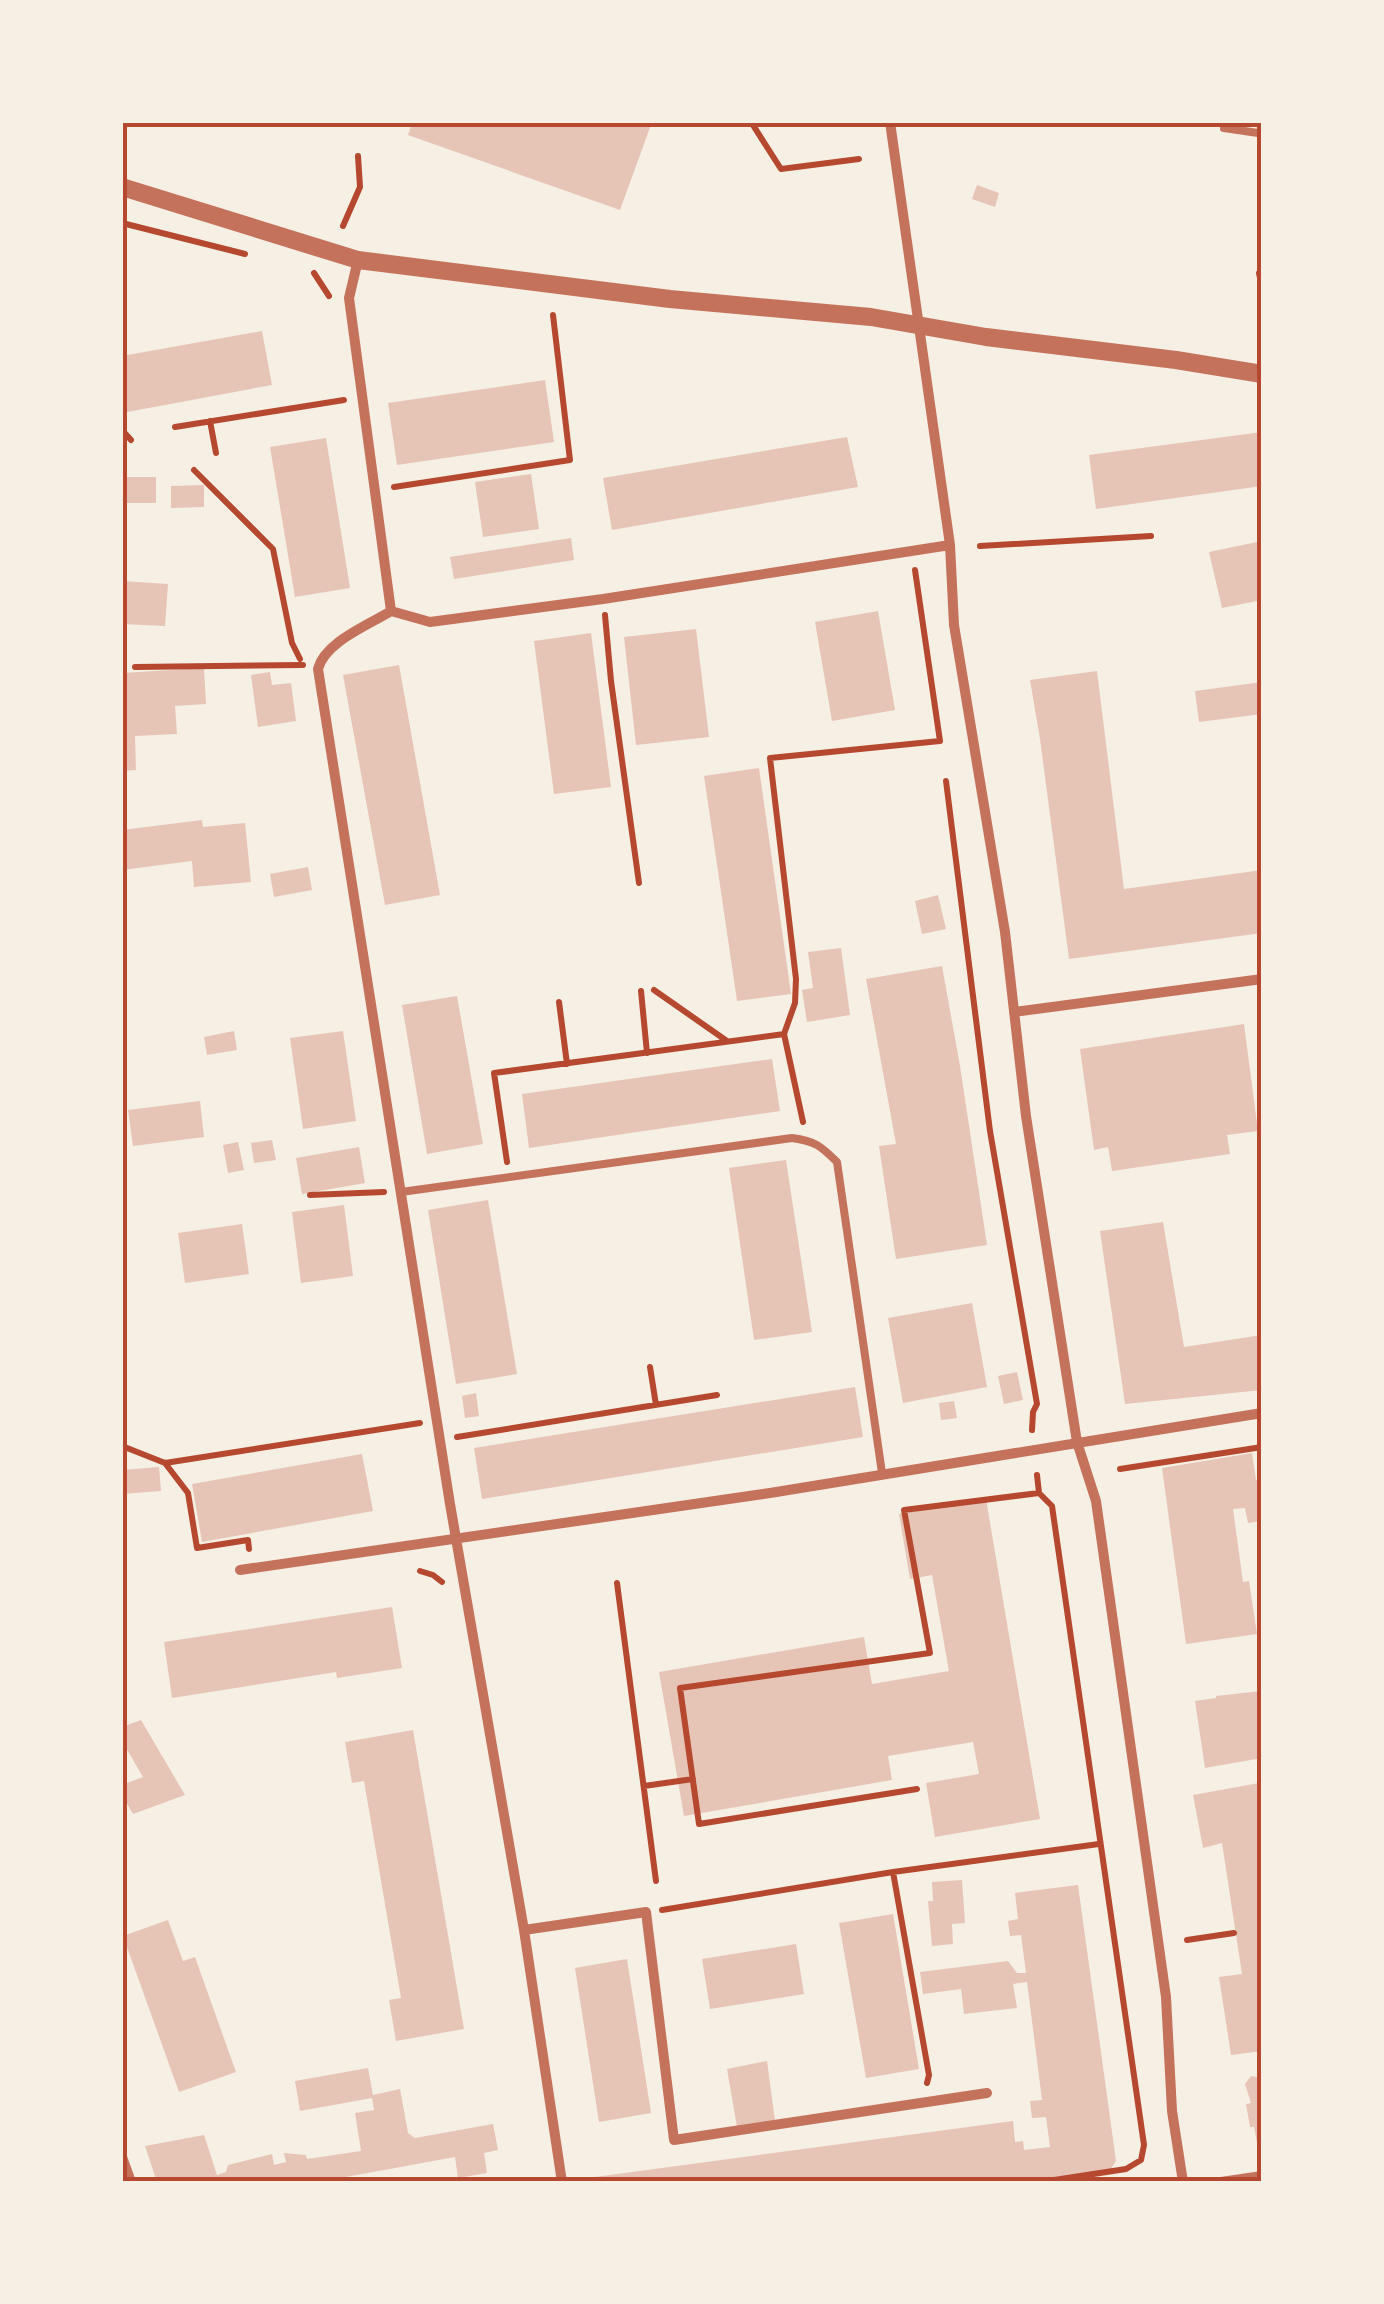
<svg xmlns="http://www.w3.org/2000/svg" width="1384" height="2304" font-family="Inter,sans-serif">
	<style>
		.building { fill: #e6c5b7 }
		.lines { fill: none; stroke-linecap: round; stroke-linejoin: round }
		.path { stroke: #b5482f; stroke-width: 6 }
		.service { stroke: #c5725c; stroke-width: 8 }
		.minor { stroke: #c5725c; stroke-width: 10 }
		.tertiary { stroke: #c5725c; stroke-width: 18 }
		.neatline { fill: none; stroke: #b5482f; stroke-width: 4 }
	</style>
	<rect width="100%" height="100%" fill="#f6efe4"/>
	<path class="building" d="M412,122h240l-32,88 -212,-75z
		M977,185l22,8 -4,14 -23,-8z
		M262,331l10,54 -150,28v-57z
		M545,380l9,62 -157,23 -9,-62z
		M1262,432v54l-166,23 -7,-54z
		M847,437l11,50 -246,43 -9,-52z
		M326,438l24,150 -55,9 -25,-150z
		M531,474l8,55 -56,8 -8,-55z
		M123,477h33v26h-33z
		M204,485v22l-33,1v-22z
		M571,538l3,22 -120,19 -4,-22z
		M1262,541v59l-40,8 -13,-56z
		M122,581l46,3 -3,42 -43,-2z
		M878,611l17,99 -63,11 -17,-99z
		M696,629l13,108 -73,8 -12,-108z
		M591,633l20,154 -57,7 -20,-153z
		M399,665l41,230 -55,10 -42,-230z
		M204,668l2,36 -31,2 2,28 -42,2 1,34 -14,1v-98z
		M1097,671l27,218 138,-19v63l-193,26 -29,-220 -10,-59z
		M270,672l2,13 19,-2 5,38 -38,6 -7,-52z
		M1262,682v32l-63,8 -4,-31z
		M759,768l32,226 -54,7 -33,-225z
		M202,820l1,7 42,-4 6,59 -57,5 -2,-26 -70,9v-40z
		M308,867l4,23 -38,7 -4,-23z
		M938,895l8,34 -24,5 -7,-33z
		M841,948l9,67 -43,7 -5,-32 11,-2 -5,-36z
		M942,966l18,100 27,179 -91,14 -17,-113 17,-2 -30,-165z
		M457,996l26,148 -56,10 -25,-149z
		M1244,1024l14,107 -31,4 3,19 -118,17 -4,-24 -14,3 -14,-101z
		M234,1031l3,19 -30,5 -3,-18z
		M343,1031l13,90 -53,8 -13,-91z
		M772,1059l8,52 -251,37 -7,-54z
		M200,1101l4,36 -71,9 -5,-36z
		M272,1140l4,20 -22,3 -3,-20z
		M238,1142l6,28 -16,3 -5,-28z
		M359,1147l6,36 -63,11 -6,-36z
		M786,1160l26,172 -58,8 -25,-172z
		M488,1200l29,174 -61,10 -28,-174z
		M344,1205l9,71 -52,7 -9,-71z
		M1163,1222l21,125 78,-12v55l-137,14 -25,-173z
		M242,1224l7,50 -64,9 -7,-50z
		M972,1303l15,84 -84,16 -15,-85z
		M1017,1372l6,28 -19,4 -6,-28z
		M855,1387l8,50 -381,62 -8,-51z
		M476,1393l3,23 -14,2 -3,-22z
		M954,1401l3,17 -16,2 -2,-17z
		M1252,1453l4,27 6,-1v42l-14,2 -3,-15 -12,1 10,73 6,-1 8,53 -71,10 -24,-176z
		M362,1454l11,57 -171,31 -10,-58z
		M159,1467l2,24 -39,3v-24z
		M986,1499l54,320 -105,18 -9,-54 53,-9 -6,-32 -85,14 4,24 -208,36 -25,-144 205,-35 8,47 77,-13 -17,-96 -22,4 -11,-65z
		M392,1607l10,61 -65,10 -1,-6 -164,26 -8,-56z
		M1261,1691l1,67 -57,10 -10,-67 21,-3v-2z
		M141,1720l44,75 -52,19 -11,-19v-10l21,-8 -21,-36v-14z
		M413,1730l51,299 -68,12 -7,-41 12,-2 -37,-217 -12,2 -7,-41z
		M1259,1783l3,12v256l-31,4 -12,-78 23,-3 -20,-131 -19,5 -10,-53z
		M962,1880l3,43 -13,1 1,20 -21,2 -4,-45h5l-1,-19z
		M1078,1885l38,276 -6,9 -94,12h-436v-3l433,-58 2,21 8,-1 1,9 26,-3 -4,-30 -14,1 -2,-17 12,-1 -15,-118 -14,2 4,24 -53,6 -3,-25 -38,5 -3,-22 88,-11 9,12h9l-5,-38 -11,1 -2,-15 10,-2 -3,-26z
		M893,1914l26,155 -53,9 -27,-155z
		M168,1920l15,41 12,-4 41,115 -57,20 -56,-156z
		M796,1944l8,50 -94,15 -8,-50z
		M627,1959l24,154 -52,9 -24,-154z
		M767,2061l8,60 -38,6 -10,-58z
		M368,2068l5,27 27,-6 8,44 7,5 78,-14 5,26 -14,3 3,20 -29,5 -3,-21 -131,24 -29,-4 -18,5h-120l-12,-36 59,-11 13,40 9,-3 2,-7 44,-11 2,11 12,-3 -2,-9 22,2 1,4 54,-8 -6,-38 19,-3 -2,-12 -72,13 -5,-30z
		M1251,2076l11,2v78l-2,1 -6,-30h-4l-4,-23 5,-1 -6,-19z"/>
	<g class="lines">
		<path class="path" d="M751,122l30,47 78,-10
			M122,223l123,31
			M343,226l17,-39 -2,-31
			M314,273l15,23
			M1259,273l3,14
			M210,421l6,32
			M175,427l169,-27
			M122,430l9,10
			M194,470l79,79 19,94 8,16
			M394,487l176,-27 -17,-145
			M980,546l171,-10
			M605,615l6,66 28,202
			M135,667l168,-2
			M946,781l44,350 47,273 -4,8 -1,18
			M654,990l73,51
			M641,991l6,62
			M559,1002l8,62
			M784,1034l11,-31 1,-24 -26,-221 170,-17 -25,-171
			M507,1162l-13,-89 290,-39 19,88
			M310,1195l74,-3
			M650,1367l6,38
			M457,1437l260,-42
			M122,1446l43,17 255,-40
			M165,1463l23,30 9,55 51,-8 1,9
			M1120,1469l142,-22
			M1037,1475l2,18 13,13 92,639 -3,15 -15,9 -85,13
			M420,1571l13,4 9,7
			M617,1583l39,298
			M644,1786l49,-7
			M917,1789l-218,35 -19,-136 250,-35 -26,-143 135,-17
			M893,1872l36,203 -2,8
			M662,1910l231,-38 206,-28
			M1187,1940l47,-7"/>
		<path class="service" d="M1224,128l34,5 4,2
			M401,1192l391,-54c23,3 29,8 45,24l45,311"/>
		<path class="minor" d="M890,122l60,423 4,80 51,307 21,184 51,326 19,59 70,496 6,114 11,71
			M358,260l-9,38 42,313
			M391,611c-24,15 -66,31 -73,58l132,835 74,426 38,252
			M391,611l39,11 173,-23 347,-54
			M1014,1012l248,-33
			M240,1570l530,-77 492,-80
			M524,1930l122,-18 28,228 313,-47
			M122,2157l9,25
			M1221,2182l41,-6"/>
		<path class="tertiary" d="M122,187l236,73 312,39 201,18 115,20 190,23 86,14"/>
	</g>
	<rect width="1384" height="2304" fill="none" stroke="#f6efe4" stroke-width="250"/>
	<rect x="125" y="125" width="1134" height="2054" class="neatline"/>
</svg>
